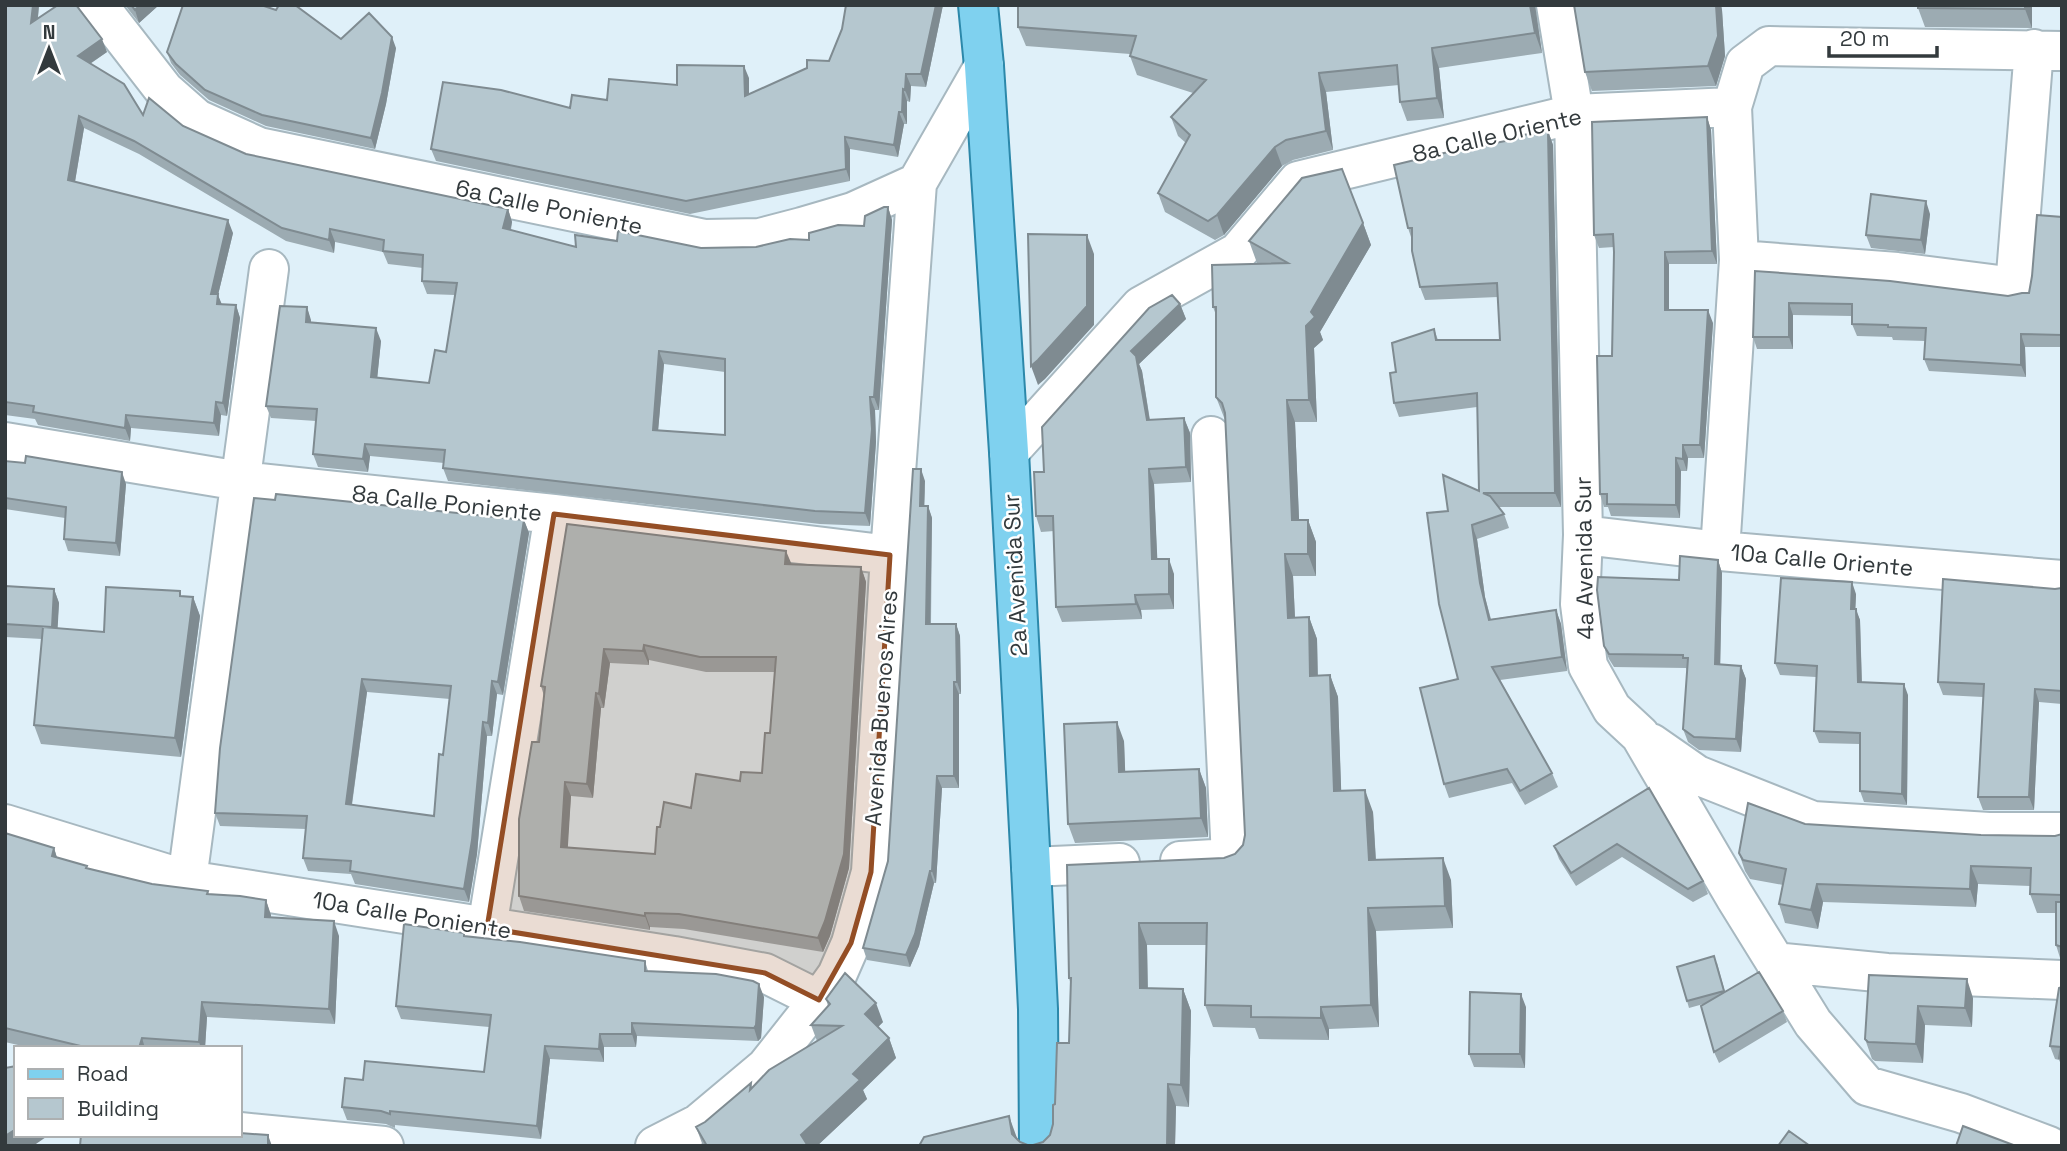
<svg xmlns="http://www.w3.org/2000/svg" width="2067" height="1151" font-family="'Space Grotesk',sans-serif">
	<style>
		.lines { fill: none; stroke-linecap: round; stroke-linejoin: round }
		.minor-casing { stroke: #a7b8c0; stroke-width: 42 }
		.major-casing { stroke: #2c88aa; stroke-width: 42 }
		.minor { stroke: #fff; stroke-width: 38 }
		.major { stroke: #7fd1ef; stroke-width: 38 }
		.wall { fill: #9cabb2; fill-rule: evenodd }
		.shaded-wall { fill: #7f8b91 }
		.building { fill: #b5c7cf; stroke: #7f8b91; stroke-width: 2; fill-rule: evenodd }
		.marked { fill: #944e25; fill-opacity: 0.2; stroke: #944e25; stroke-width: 5; stroke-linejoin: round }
		.labels { text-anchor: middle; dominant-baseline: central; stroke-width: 5; stroke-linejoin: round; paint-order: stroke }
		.street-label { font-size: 23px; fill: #333a3d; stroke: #fff }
	</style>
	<rect width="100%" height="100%" fill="#dff0f9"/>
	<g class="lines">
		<defs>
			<path id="minor" d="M98,5l66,85 33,29 62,28 446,92 55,-1 42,-11 51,-15 64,-29 67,-117
				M1556,5l18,109 9,421 -3,69 8,62 24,43 28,26 95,162 78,126 54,63 94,27 88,33
				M1739,260l158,12 118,15 19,-238
				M5,442l235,39 314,33 336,41
				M1009,452l132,-146 97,-54 60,-71 276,-67 158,-7 13,-43 24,-18 293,5
				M1583,535l137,16 342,29
				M1720,551l19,-291 -7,-153
				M1651,743l46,32 116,46 176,11h73
				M5,824l182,56 487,76 91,17 54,27
				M1180,861l51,-3 -20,-422
				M1031,867l89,-4
				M187,880l82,-611
				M487,928l67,-414
				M1775,962l112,11 175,7
				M240,1132l144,14
				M655,1146l43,-22 68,-57 53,-67 18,-25 14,-32 20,-71 19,-317 27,-372"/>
			<path id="major" d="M978,5l6,61 25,386 22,415 7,142 1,137"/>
		</defs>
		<use href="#minor" class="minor-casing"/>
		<use href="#major" class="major-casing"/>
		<use href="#minor" class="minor"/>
		<use href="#major" class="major"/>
	</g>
	<path class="wall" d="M5,5h34l-1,13 69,34 -17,12 53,51 40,11 63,28 262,55 4,13 -1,8 65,17 41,-6 84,7 55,-1 53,-7 55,-14 24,-19 4,13 -13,190h-4l1,32 -6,84 -50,-2 -372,-43 -5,-13 1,-5 -74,-7 -2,16 -50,-5 -5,-13 3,-33 -45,-3 -5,-12 41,-99 4,16 70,18 -4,37 52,5 17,-31 9,-57 -28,-1 -5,-13 1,-13 -35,-4 -5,-12 -48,-10 -1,11 -48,-12 -147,-87 -55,-26 -9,54 158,51 -15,62 3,9 15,1 4,13 -13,98 -6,-1 -2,21 -88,-8 -1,13 -92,-16 -3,-6 -30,-4zM664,364l61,8v63l-67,-5z
		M125,5h34l-20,18z
		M943,5l-17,82 -15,-1 -1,16 -3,-1v23h-3l-6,33 -48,-8v32l-160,33 -254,-53 -5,-12 139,-41 107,-23 72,-7v16l80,-33z
		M1018,5h517l7,48 -103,15 5,50 -37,3 -7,-19 -1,-17 -73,7 7,58 -40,10 -11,6 -58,69 -9,5 -50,-28 -7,-19 28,-50 -8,-7 -7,-19 22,-24 -56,-18 -7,-19v-2l-104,-8 -8,-19z
		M1574,5h147l1,5 3,46 -9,30 -124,5 -7,-19z
		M2032,5v23l-107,-1 -7,-19z
		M341,39l55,9 -10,56 -11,45 -109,-23 -57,-26 -29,-25 -9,-12 -4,-11z
		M1707,117l4,13 6,134h-48v46l44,13 -9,135h-16l-1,13h-6l-1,47 -69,-2 -3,-9h-4l-4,-13 12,-138 2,-104v-5l-15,1 -5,-13z
		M1548,131l5,14 8,362h-63l6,7 5,14 -32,11 8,58 6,22 65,-9 5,14 6,47 -67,9 52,93 6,14 -33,18 -13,-22 -63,15 -5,-14 14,-105 -10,-168 31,-20 -2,-84 -78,10 -5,-14 2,-31 38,-43 4,11h62l-2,-43 -73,3 -5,-13 -8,-47 -4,-12 108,-89z
		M1930,214l-5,40 -54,-6 -5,-13z
		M2062,217v130h-37l1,30 -97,-6 -5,-12 1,-18 -32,-1 -1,-3 -35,-1 -5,-12v-8l-59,-1v34h-36l-4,-12 2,-66 253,25 21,-3z
		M1363,223l8,22 -51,87 3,8 -9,8 3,74h-22l4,98h9l8,22v34h-23l2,42 14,-1 8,22 1,37 12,-1 8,22 3,94 32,21 3,48 75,20 2,48 -77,3 3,96 -50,2v11l-70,-1 -4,-11 -42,-1 -8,-22 1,-60h-59l1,43 35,1 8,22 -2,96 -13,-1 -1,40h-256l98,-8 3,4 10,4 13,-4 7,-7 3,-11 2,-20 14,-61 2,-58 -2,-7 -2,-113 157,-7 11,-4 8,-9 2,-10 -20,-415 -9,-23v-82l-3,-8 44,-44 -8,-22z
		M1180,304l6,15 -47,45 3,7 8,49 34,-2 6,15 1,49 -37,2 3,75 17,15v35l-33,1 1,9 -80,3 -6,-15 -2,-76 -13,1 -5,-16 8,-44z
		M5,461l121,23 -6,72 -52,-5 -4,-12 1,-21 -60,-9z
		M925,481l-1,25h4l4,12 -1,106h25l4,12 1,58h-2v94h-17l-6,95h-2l-15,63 -9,21 -43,-7 -4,-12 25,-87z
		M524,520l5,13 -26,162 -6,-1 -5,42h-5l-10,118 -8,48 -114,-18 -4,-10 -43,-3 -5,-13 3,-29 -86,-3 -5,-13zM367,692l83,7 -7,56 -9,61 -82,-11z
		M567,524l224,40 70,3 5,15 -17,286 -19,68 -7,16 -139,-23 -34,-2v3l-126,-19 -5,-15 25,-200 -3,-10zM649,660l57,12h69l-5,61 -8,40 -22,8 -49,27 -31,19 -5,27 -88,-6 4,-52 22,2 8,-90h3l6,-45 39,2z
		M1718,560l4,13 -2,91 21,2 5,13 -5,73 -42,-2 -11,-8 -5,-13 4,-58 -1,-3 -72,-1 -5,-8 -5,-13 75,-66z
		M5,586l49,3 5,14 -2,25 47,4 78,-35h11l7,19 -19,141 -140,-13 -7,-19 8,-86 -37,-2z
		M2062,588v116l-23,-2 -5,108h-51l-5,-13 5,-100 -40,-2 -5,-13 117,-93z
		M1856,594l-1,15 5,11 2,62 46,13 -1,110 -43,-3 -4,-11v-47l-41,-1 -5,-12 2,-54 -36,-2 -5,-12z
		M1124,741l1,31 74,-3 7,19 2,49 -133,6 -7,-19z
		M1649,788l54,93 5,13 -15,8 -71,-45 -46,29 -17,-27 -5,-13z
		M1805,824l176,11 74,1 7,-2v124h-2l-4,-13v-32h-19l-7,-19v-8l-52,-2 -2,23 -153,-5 -5,27 -33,-6 -6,-19 4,-19 -33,-6 -5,-8 -6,-18z
		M5,833l49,15 3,10 30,10 65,16 56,7 1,4 57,5 5,17 68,19 -4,88 -128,-7 -2,31h-174l-26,-6z
		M464,933l1,4 180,24 3,10 116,26 -3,41 -3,3 -121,-5 -1,11h-32v15l-54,-3 -9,80 -146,-14v3l-9,-4 -39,-4 -5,-13 21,-27 121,-8 5,-45 -88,-8 -5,-13z
		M1717,963l8,29 58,19 4,11 -68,41 -5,-11 -7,-49 -18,5 -2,-7z
		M1869,975l104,23 -1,29 -47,-2 -2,38 -48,-2 -3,-2 -7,-20z
		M2062,987v79l-3,-6 -4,-1 -5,-13z
		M826,999l57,23 -5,5 11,11 7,20 -33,32 4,9 -50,47h-114l-7,-19 9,-5 46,-39 1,5 65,-47 -6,-16 17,-19z
		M1526,1007l-1,61 -51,-1 -5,-13z"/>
	<path class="shaded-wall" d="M33,5h6l-3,31 -5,-13z
		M140,5h19l-20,18 -4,-13z
		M936,5h7l-17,82 -5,-13z
		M1530,5h5l7,48 -7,-20z
		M1716,5h5l1,5 3,46 -9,30 -8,-20z
		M2025,5h7v23l-7,-19z
		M392,37l4,11 -10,56 -11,45 -4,-11z
		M102,39l5,13 -25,17 -4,-13z
		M1432,48l7,20 5,50 -7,-20z
		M744,66l5,12v31l-4,-13z
		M1319,73l7,19 7,58 -7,-19z
		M906,74l5,12 -1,16 -5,-12z
		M903,89l4,12v23l-5,-12z
		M899,112l5,12 -6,33 -4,-12z
		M79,116l5,12 -11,65 -5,-13z
		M1707,117l4,13 6,134 -5,-13z
		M1548,131l5,14 8,362 -6,-14z
		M845,137l5,12v32l-4,-12z
		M1275,147l7,19 -58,69 -7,-20z
		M1926,201l4,13 -5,40 -4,-14z
		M888,207l4,13 -13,190 -5,-13z
		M508,209l4,13 -4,19 -5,-13z
		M228,220l5,13 -15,62 5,12 -1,10 -11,-23z
		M1363,223l8,22 -51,87 3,8 -9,8 3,74 -8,-22 -3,-74 5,-14z
		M330,229l5,13 -1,11 -5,-13z
		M1087,235l7,19v71l-49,54 -7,6 -7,-19z
		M1665,252l4,12v59l-4,-13z
		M1789,303l4,12v34l-4,-12z
		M1180,304l6,15 -47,45 3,7 10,64 -5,-15 -16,-69z
		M236,305l4,13 -13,98 -4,-13z
		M307,307l4,13 -1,15 -4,-13z
		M1708,310l5,13 -9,135 -4,-13z
		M376,328l5,13 -5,49 -5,-13z
		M2021,334l4,13 1,30 -5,-12z
		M659,351l5,13 -7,79 -4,-13z
		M870,397l5,13 1,32 -6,84 -5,-13z
		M1287,400l8,22 5,120 -8,-22z
		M216,402l5,13 -2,21 -5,-13z
		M126,415l5,13 -1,13 -5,-13z
		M1184,418l6,15 1,49 -5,-15z
		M365,444l5,12 -2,16 -5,-13z
		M1683,445l5,13 -1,13 -4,-12z
		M1676,458l5,13 -1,47 -4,-13z
		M921,469l4,12 -1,37 -4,-12z
		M1149,469l5,15 4,90 -6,-15z
		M122,472l4,12 -6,72 -4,-13z
		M928,506l4,12 -2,119 -4,-13z
		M524,520l5,13 -26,162 -5,-13z
		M1308,520l8,22v34l-8,-22z
		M1472,525l5,14 8,58 9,36 -5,-13 -9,-37z
		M786,551l6,14 -7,-1z
		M1285,554l8,22 3,64 -8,-22z
		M1169,559l5,15v35l-5,-15z
		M1718,560l4,13 -2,104 -5,-13z
		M861,567l5,15 -17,286 -19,68 -7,16 -5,-14z
		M1852,582l4,12 -1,26 -4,-11z
		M54,589l5,14 -2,37 -5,-13z
		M1135,595l6,15 1,9 -6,-15z
		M193,597l7,19 -19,141 -6,-19z
		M1856,609l4,11 2,73 -4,-11z
		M1556,610l5,14 6,47 -5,-14z
		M1309,617l8,22 1,59 -8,-22z
		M956,624l4,12 1,58 -4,-12z
		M644,645l5,15v5l-6,-14z
		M604,649l6,14 -6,45 -5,-14z
		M1741,666l5,13 -5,73 -5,-13z
		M1330,675l8,22 4,117 -8,-23z
		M362,679l5,13 -17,125 -4,-13z
		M492,681l5,13 -5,42 -4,-13z
		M954,682l5,12v94l-5,-12z
		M1904,684l4,11 -1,110 -5,-11z
		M2035,689l4,13 -5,108 -5,-13z
		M596,693l5,15 -8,90 -6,-14z
		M483,722l4,14 -10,118 -8,48 -5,-13z
		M1117,722l7,19 2,51 -7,-20z
		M1199,769l7,19 2,49 -7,-19z
		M937,776l5,12 -6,95 -4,-12z
		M565,782l6,14 -4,65 -6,-14z
		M1365,790l8,22 4,70 -8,-22z
		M54,848l5,16 -7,-8z
		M1443,858l8,22 2,48 -8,-22z
		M1971,866l7,18 -2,23 -6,-18z
		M930,871l4,12 -15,63 -9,21 -4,-12z
		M1817,884l6,18 -5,27 -7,-19z
		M266,900l5,15 -1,17 -5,-15z
		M1368,908l8,23 3,96 -8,-22z
		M645,913l5,14v3l-5,-14z
		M334,921l5,15 -4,88 -6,-15z
		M1139,923l8,22 1,65 -8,-22z
		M1967,979l6,19 -1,29 -7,-19z
		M759,984l5,13 -3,41 -3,3 -4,-13z
		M1183,989l8,22 -2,96 -8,-22z
		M1521,994l5,13 -1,61 -5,-14z
		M202,1002l5,15 -2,31h-4l-2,-6z
		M876,1003l7,19 -11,11 -7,-19z
		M1918,1006l7,19 -2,38 -7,-19z
		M1321,1007l8,22v11l-8,-22z
		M632,1023l5,13 -1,11 -4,-13z
		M600,1034l4,13v15l-5,-13z
		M142,1038l3,10h-6z
		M889,1038l7,20 -33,32 4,9 -50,47h-12l-4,-11 52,-61z
		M545,1046l5,13 -9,80 -4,-13z
		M1168,1084l8,22 -1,40h-8z
		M1009,1116l8,22 1,8 -6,-12z
		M16,1129v6h33l-16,11h-28v-10z
		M268,1135l4,11h-4z"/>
	<path class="building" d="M5,5h28l-2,18 27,-18h18l26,34 -24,17 46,28 19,31 6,-17 34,28 63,28 262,55 -5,19 73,19 -1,-12 42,6 1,-10 83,17 55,-1 34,-8 19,1v-7l29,-8 26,1 1,-10 19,-9h4l-14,190h-4l2,32 -7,84 -50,-2 -372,-43 2,-18 -80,-6 -2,15 -50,-5 4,-45 -51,-3 14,-100 27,1 -1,15 70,6 -5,49 58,6 6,-33 11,2 11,-69 -35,-2 1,-26 -40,-4 1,-11 -54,-11 -1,11 -47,-12 -148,-87 -55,-25 -11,64 160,40 -17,74h7l-1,10 19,1 -13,98 -7,-1 -2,21 -88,-8 -1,13 -92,-16 1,-6 -29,-4zM659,351l66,8v76l-72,-5z
		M131,5h9l-5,5z
		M183,5h78l15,5 3,-5h16l46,34 28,-26 23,24 -10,56 -11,45 -109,-23 -57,-25 -29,-26 -9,-12z
		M846,5h90l-15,69h-15l-1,16 -2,-1 -1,23h-3l-5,33 -49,-8 1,32 -160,32 -255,-52 12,-67 58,8 69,18 2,-13 35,5 2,-21 68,6v-20l67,1 1,30 62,-28v-8l22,1 13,-32z
		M1018,5h512l5,28 -103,15 5,50 -37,4 -3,-37 -78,8 7,58 -40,9 -11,7 -58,68 -9,6 -50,-28 32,-58 -19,-18 35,-37 -76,-24 6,-20 -118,-9z
		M1574,5h142l2,31 -10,30 -123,6z
		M1918,5h107v4l-107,-1z
		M1707,117l5,134 -47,1v58h43l-8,135h-17v14l-7,-1v47l-69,-1v-10h-7l-3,-138h15l2,-104 -1,-18 -19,1 -2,-113z
		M1548,131l7,362h-72l7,3 14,18 -32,11 8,58 9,37 67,-10 6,47 -70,10 60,106 -32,18 -13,-22 -63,15 -24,-96 38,-9 -19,-75 -12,-91 21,-2 -5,-36 36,16 -2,-98 -83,10 -4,-30 6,-1 -4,-29 42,-14 2,11h64l-3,-57 -77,4 -8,-36v-23h-4l-14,-63 50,-12 72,-14v-3z
		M1342,169l21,54 -52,89 4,5 -9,9 3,74h-22l5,120h16v34h-23l3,64 21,-1 1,59 20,-1 4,116 31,-1 4,70 74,-2 2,48 -77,2 3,97 -50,2v11l-70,-1v-11l-46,-1 2,-82h-68l1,65 43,1 -2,96 -13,-1 -1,62h-248l5,-9 85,-21 3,18 8,8 10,4 13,-4 7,-7 3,-11v-19l2,-1 2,-61h12l2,-65h-2l-2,-113 157,-7 11,-4 8,-9 2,-10 -20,-422 -3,-10 -6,-6v-90h-3l-1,-42 76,-2 -39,-22 53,-63z
		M1871,194l55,7 -5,39 -55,-5z
		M2037,215l25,2v118l-41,-1v31l-97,-6 2,-31 -38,-1v-2l-36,-1v-20l-63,-1v34h-36l2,-66 135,10 118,15 14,-3h7l3,-17z
		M1028,234l59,1v71l-49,54 -7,6z
		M1172,295l8,9 -49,47 5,5 11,64 37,-2 2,49 -37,2 3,90h17v35l-34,1 1,9 -80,3 -3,-91h-17l-2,-44h10l-2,-45 107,-119z
		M26,456l96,16 -6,71 -52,-4 2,-32 -61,-9v-37l20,2z
		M913,469h8l-1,37h8l-2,118h30l1,58h-3v94h-17l-5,95h-2l-15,63 -9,21 -43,-7 25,-87z
		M276,494l248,26 -26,162 -6,-1 -4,42 -5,-1 -11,118 -8,49 -114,-18 1,-10 -48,-3 4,-42 -92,-3 5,-65 34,-250 21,2zM362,679l89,7 -8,69 -4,-1 -5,62 -88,-12z
		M567,524l219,27 -1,13 76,3 -17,287 -19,67 -7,17 -139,-24 -34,-1v3l-126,-20v-77l13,-77h7l6,-55 -4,-1zM644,645l56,12h76l-6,76h-5l-3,40 -21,-1 -1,9 -44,-7 -5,34 -27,-6 -4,25h-3l-2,27 -94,-7 4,-65 22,2 9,-91 3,1 5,-45 39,2z
		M1680,556l38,4 -3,104 26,2 -5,73 -42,-2 -11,-8 5,-71h-5v-3l-74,-1 -5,-8 -7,-56 1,-13 81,3z
		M1781,578l71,4 -1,27h5l2,73 46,2 -2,110 -42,-3v-58l-46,-2 3,-65 -42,-3z
		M1943,579l112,10 7,-1v103l-27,-2 -6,108h-51l6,-113 -46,-2z
		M5,586l49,3 -2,38 -47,-3z
		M106,587l74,4v5l13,1 -18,141 -141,-13 9,-98 61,5z
		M1117,722l2,50 80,-3 2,49 -133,6 -4,-100z
		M1649,788l54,93 -15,8 -71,-45 -46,29 -17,-27z
		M1748,803l57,21 176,11 74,1 7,-2v61l-32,-1 1,-26 -60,-2 -1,23 -153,-5 -6,26 -32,-6 7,-35 -43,-9 -4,-7z
		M5,833l49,15 -2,8 35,10 -1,2 66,16 56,7 -1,3 33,2 26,4 -1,17 69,4 -5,88 -127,-7 -3,40 -57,-4 -3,10h-50l-84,-20z
		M2056,902h6v45l-6,-2z
		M404,924l60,9v3l56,6 125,19v10l71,3 37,7 6,3 -3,41 -2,3 -122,-5v11h-32l-1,15 -54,-3 -8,80 -147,-15v3l-9,-3 -39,-4 3,-29 18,2 2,-19 119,11 7,-57 -95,-9z
		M1714,956l10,35 -37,10 -10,-34z
		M1759,972l24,39 -69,41 -13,-46z
		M845,973l31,30 -11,11 24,24 -36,36 7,6 -59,55 7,11h-101l-11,-19 9,-5 46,-39 -1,7 19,-20 73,-44 -31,-1 19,-21 -4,-5z
		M1869,975l98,4 -2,29 -47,-2 -2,38 -48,-2 -3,-3z
		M2062,987v72l-3,-1 2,-11 -11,-1 9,-58z
		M1470,992l51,2 -1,60h-51z
		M16,1066v63l-11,7v-68z
		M1963,1126l53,20h-60z
		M1789,1131l21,15h-32z
		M240,1133l28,2v11h-188l1,-11h159z"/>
	<path class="marked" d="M554,514l336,41 -19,317 -20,71 -32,57 -54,-27 -278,-45z"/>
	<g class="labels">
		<g class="street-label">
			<text transform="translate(1497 135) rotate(-13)">8a Calle Oriente</text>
			<text transform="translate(549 207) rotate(12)">6a Calle Poniente</text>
			<text transform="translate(447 503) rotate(6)">8a Calle Poniente</text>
			<text transform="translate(1584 558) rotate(-91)">4a Avenida Sur</text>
			<text transform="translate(1822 560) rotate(5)">10a Calle Oriente</text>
			<text transform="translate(1015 575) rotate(-93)">2a Avenida Sur</text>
			<text transform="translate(881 708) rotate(-86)">Avenida Buenos Aires</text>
			<text transform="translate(412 915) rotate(9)">10a Calle Poniente</text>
		</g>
	</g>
	<rect width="2067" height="1151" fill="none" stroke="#333a3d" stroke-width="14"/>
	<rect x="14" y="1046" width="228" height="91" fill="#ffffff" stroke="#adb0b1" stroke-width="2"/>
	<rect x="28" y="1069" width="35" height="10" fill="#7fd1ef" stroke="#adb0b1" stroke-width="2"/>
	<text x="77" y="1081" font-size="21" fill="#333a3d">Road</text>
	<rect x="28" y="1098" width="35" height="21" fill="#b5c7cf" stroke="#adb0b1" stroke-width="2"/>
	<text x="77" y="1116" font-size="21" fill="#333a3d">Building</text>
	<g transform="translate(49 49)" stroke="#ffffff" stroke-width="5" paint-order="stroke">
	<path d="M0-5L12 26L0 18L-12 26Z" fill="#333a3d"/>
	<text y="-10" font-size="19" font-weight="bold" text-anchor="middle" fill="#333a3d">N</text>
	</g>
	<path d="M1829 46v10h108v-10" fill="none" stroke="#333a3d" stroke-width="3.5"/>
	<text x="1840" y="46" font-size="21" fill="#333a3d" stroke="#ffffff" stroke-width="5" paint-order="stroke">20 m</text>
</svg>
